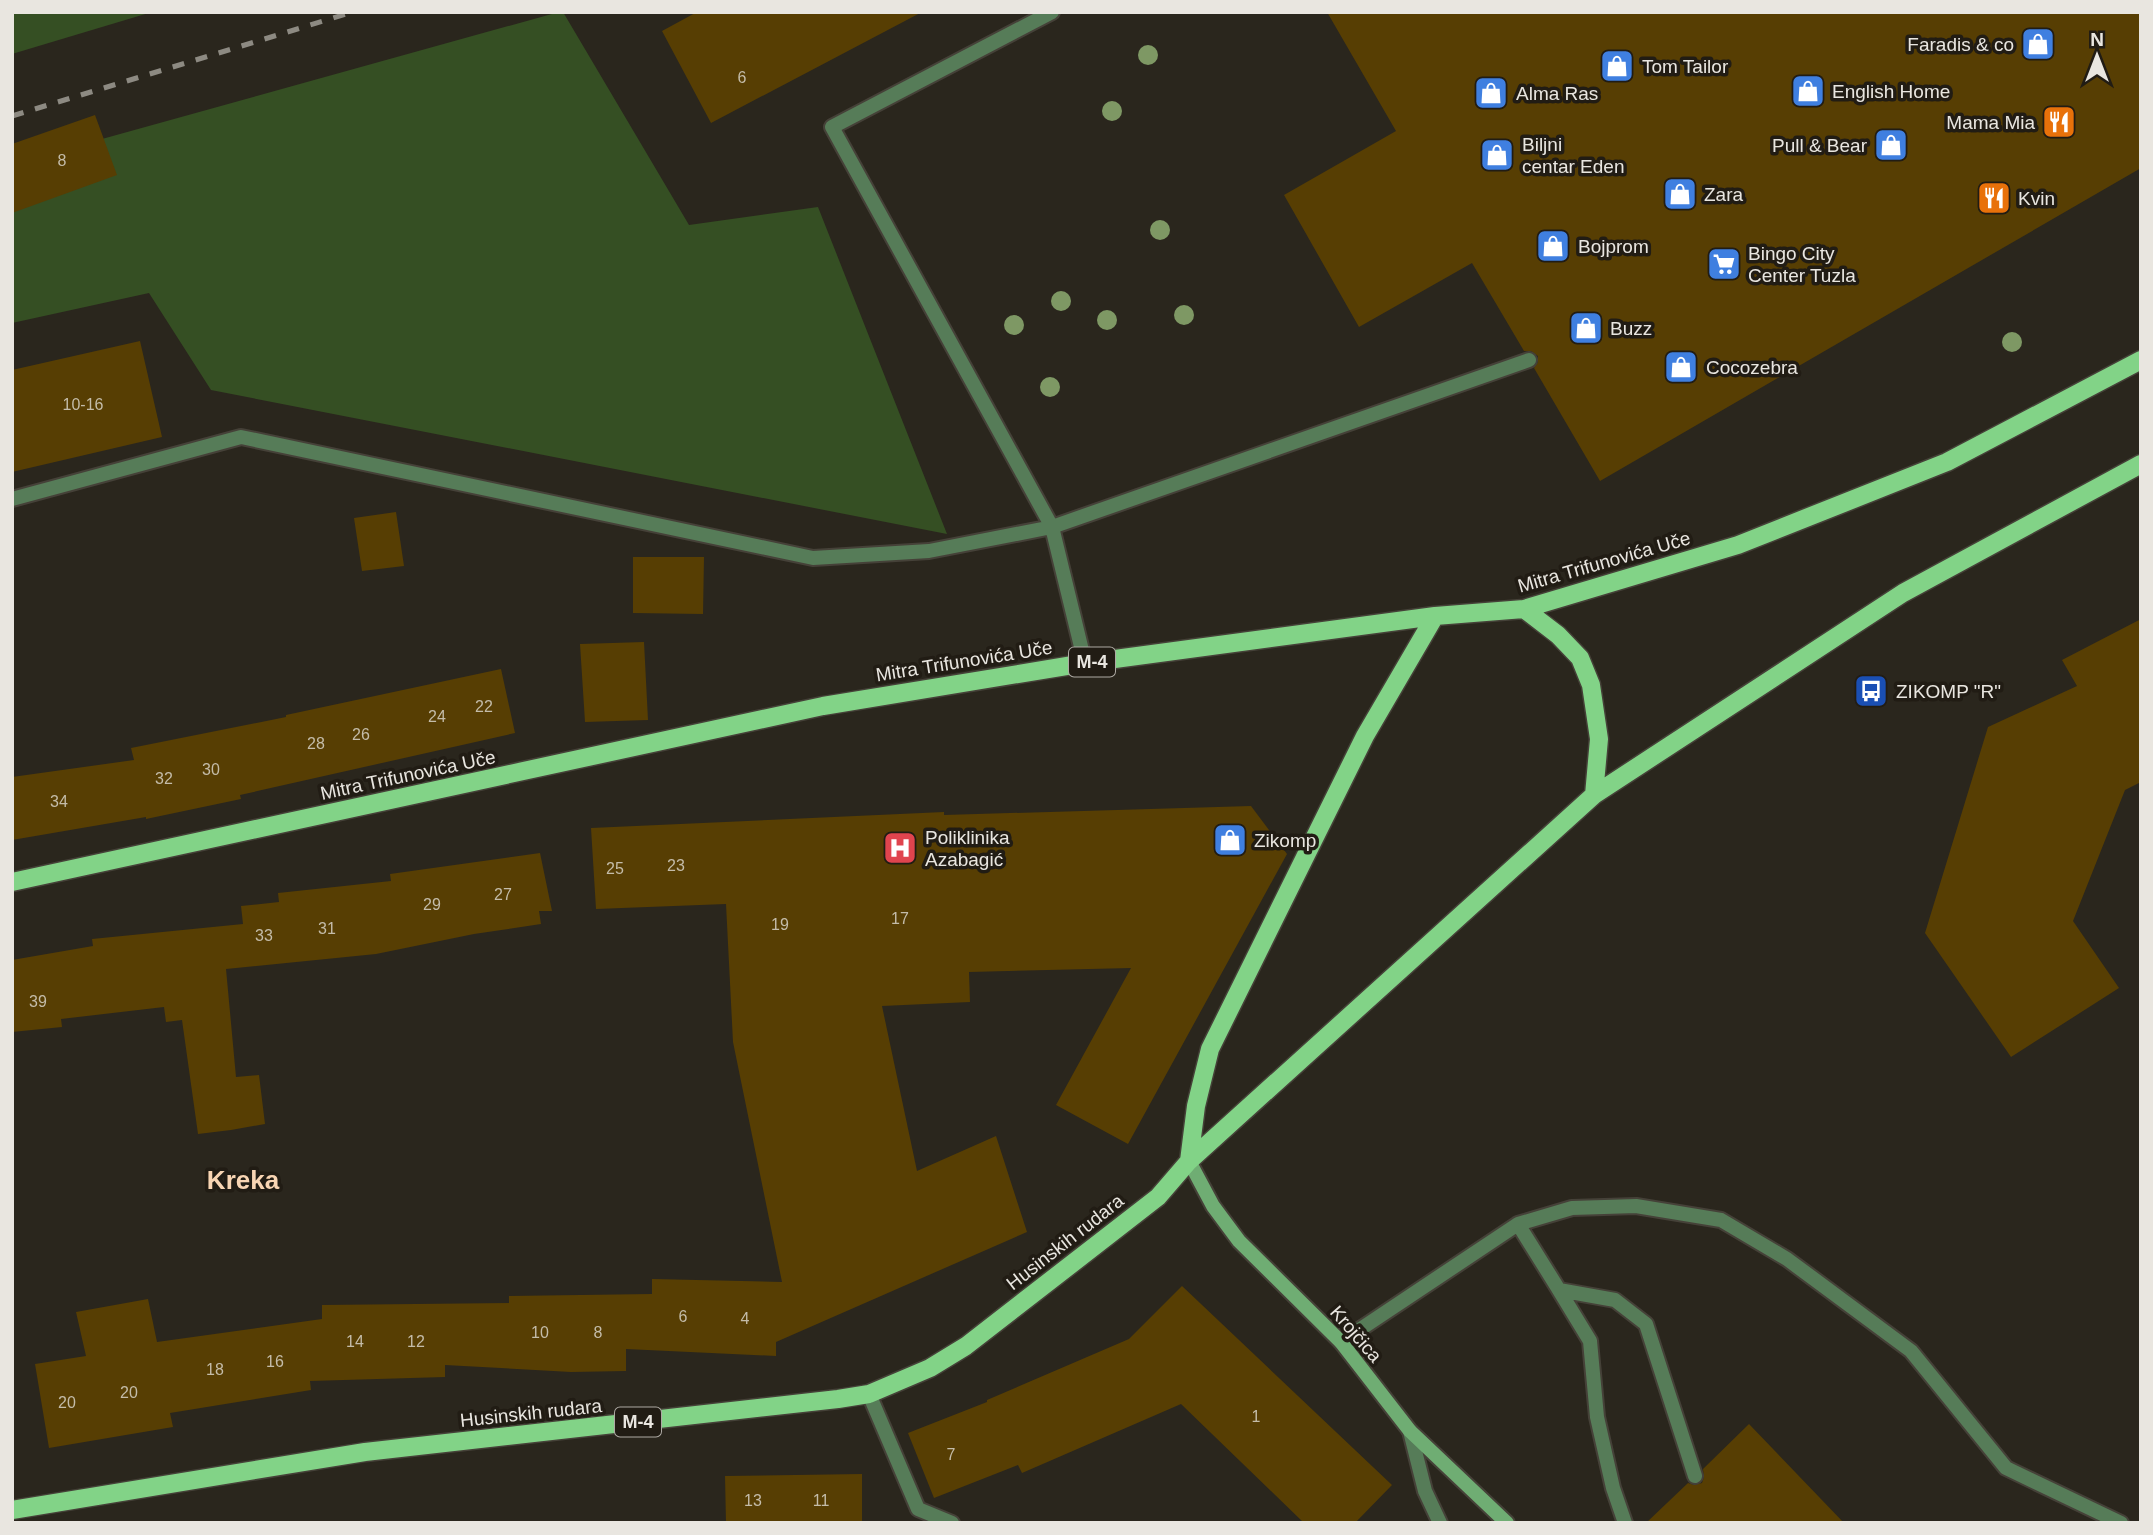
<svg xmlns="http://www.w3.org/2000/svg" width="2153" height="1535" font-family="Helvetica,sans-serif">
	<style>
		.green { fill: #354f23 }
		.building { fill: #573e03 }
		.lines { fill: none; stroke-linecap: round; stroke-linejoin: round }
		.service-casing { stroke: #454138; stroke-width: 18 }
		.minor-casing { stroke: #454138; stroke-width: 18 }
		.secondary-casing { stroke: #454138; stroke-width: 18 }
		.primary-casing { stroke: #454138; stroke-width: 21 }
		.service { stroke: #567c58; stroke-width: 14 }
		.minor { stroke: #567c58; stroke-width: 14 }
		.secondary { stroke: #6fad73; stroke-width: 14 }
		.primary { stroke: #82d387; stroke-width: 18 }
		.rail { stroke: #8d8a82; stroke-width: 5; stroke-dasharray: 12 12; stroke-linecap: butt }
		.tree { fill: #7e9864 }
		.labels { text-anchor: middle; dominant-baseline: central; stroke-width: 7; stroke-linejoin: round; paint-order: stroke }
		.number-label { font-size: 16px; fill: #c4bca9 }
		.shield { fill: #211c14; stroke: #ada9a3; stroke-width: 2 }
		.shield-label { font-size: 18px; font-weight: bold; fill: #e9e6e0 }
		.poi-label { font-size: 19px; fill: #e9e6e0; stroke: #211c14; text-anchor: start }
		.street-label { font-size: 19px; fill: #e9e6e0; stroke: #211c14 }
		.district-label { font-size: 26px; font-weight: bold; fill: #f8d5b3; stroke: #211c14 }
	</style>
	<rect width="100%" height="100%" fill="#2a261d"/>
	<path class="green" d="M12,12h140l-140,42z
		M559,12h4l126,213 129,-18 129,327 -736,-144 -62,-97 -137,30v-159z"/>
	<path class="building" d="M697,12h225l-211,111 -49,-92z
		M1327,12h814v156l-541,313 -66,-113 4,-6v-6l-7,-5h-7l-52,-88 -113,64 -75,-132 112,-64z
		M95,115l22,60 -105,38v-69z
		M140,341l22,96 -150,35v-102z
		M396,512l8,54 -42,5 -8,-53z
		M633,557h71l-1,57 -70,-1z
		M2141,619v163l-16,8 -52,131 46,67 -108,69 -86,-124 63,-206 89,-41 -15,-26z
		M644,642l4,78 -63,2 -5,-78z
		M501,669l14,64 -275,62 1,4 -95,20v-2l-134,23v-63l122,-17 -3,-12 155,-31v-2z
		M1251,806l36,48 -159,290 -72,-39 75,-137 -162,4 1,30 -88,4 35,165 79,-35 31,96 -251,110v14l-150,-7v22l-55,1 -126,-7v12l-135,4 1,9 -141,23 3,14 -124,21 -14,-84 51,-8 -10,-44 72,-13 9,43 165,-23v-14l187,-2v-7l143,-2v-15l130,3 -49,-240 -7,-138 -130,5 -5,-81 353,-16v3z
		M540,853l12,58h-13l2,13 -67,10 -98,20 -150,15 10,108 23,-2 6,49 -34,6 -33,4 -16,-114 -16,2 -2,-15 -103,12 1,8 -50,5v-72l81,-14 -1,-7 151,-15 -2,-18 38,-4 -1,-9 113,-12 -1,-7z
		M1182,1286l210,199 -37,38h-51l-123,-119 -159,69 -4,-8 -84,33 -26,-65 79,-31v-2l142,-61z
		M1749,1424l95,99h-198l42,-40 6,2 8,-2 2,-6 -1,-8z
		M862,1474v49h-136l-1,-47z"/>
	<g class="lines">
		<defs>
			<path id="service" d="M1052,12l-220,115 220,400 477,-167
				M12,499l229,-62 572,121 116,-7 123,-24 33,136
				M1518,1224l54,-16 64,-2 85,14 66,39 124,92 95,117 115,55
				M1559,1290l31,51 7,76 16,71 12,35
				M1341,1342l177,-118 41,66 56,10 31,24 49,152
				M869,1394l49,115 34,14"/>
			<path id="minor" d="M1410,1431l15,60 15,32"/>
			<path id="secondary" d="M1189,1161l24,45 26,35 102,101 69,89 97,92"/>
			<path id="primary" d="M1524,609l34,26 22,23 11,27 8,54 -5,56
				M12,882l811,-176 262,-43 350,-47 89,-7 214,-64 209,-83 194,-102
				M1189,1161l7,-55 14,-57 155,-313 70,-120
				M12,1510l353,-58 473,-53 31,-5 61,-26 36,-22 192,-149 31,-36 405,-366 309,-202 238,-129"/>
		</defs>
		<use href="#service" class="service-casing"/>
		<use href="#minor" class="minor-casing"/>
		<use href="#secondary" class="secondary-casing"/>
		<use href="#primary" class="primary-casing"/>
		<use href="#service" class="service"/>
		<use href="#minor" class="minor"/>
		<use href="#secondary" class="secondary"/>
		<use href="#primary" class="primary"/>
		<path class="rail" d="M12,116l341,-104"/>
	</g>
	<g class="tree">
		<circle cx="1148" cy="55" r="10"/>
		<circle cx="1112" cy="111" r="10"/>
		<circle cx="1160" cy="230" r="10"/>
		<circle cx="1061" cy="301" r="10"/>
		<circle cx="1184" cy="315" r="10"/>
		<circle cx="1107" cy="320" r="10"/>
		<circle cx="1014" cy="325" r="10"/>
		<circle cx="2012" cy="342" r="10"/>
		<circle cx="1050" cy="387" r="10"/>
	</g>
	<defs>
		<symbol id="shop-square" viewBox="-11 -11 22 22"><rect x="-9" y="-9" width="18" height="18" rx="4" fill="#3f7fe0" stroke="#211c14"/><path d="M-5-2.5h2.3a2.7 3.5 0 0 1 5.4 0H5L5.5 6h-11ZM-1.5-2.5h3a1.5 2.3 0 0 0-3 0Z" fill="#fff"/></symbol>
		<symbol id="restaurant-square" viewBox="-11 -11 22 22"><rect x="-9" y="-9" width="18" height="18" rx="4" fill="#e8710a" stroke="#211c14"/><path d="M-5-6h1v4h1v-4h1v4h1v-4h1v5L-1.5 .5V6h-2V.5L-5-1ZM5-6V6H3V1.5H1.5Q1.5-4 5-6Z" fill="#fff"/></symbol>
		<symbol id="supermarket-square" viewBox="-11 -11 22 22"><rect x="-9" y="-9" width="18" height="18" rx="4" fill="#3f7fe0" stroke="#211c14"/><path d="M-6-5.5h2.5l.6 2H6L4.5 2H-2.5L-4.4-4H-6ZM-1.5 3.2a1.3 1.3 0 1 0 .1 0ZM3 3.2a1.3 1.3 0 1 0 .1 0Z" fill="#fff"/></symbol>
		<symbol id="bus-square" viewBox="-11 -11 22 22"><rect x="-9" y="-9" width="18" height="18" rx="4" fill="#1a4fb4" stroke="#211c14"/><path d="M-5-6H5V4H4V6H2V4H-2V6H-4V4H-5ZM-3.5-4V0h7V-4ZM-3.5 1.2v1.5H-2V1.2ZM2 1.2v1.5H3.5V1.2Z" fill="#fff"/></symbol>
		<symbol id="hospital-square" viewBox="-11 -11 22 22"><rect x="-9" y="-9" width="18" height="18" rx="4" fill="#e0444e" stroke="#211c14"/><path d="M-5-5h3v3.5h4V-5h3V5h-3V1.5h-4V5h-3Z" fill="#fff"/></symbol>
	</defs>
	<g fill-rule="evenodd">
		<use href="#shop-square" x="2019" y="25" width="38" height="38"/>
		<use href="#shop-square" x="1598" y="47" width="38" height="38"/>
		<use href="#shop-square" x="1789" y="72" width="38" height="38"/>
		<use href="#shop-square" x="1472" y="74" width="38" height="38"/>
		<use href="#restaurant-square" x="2040" y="103" width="38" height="38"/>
		<use href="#shop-square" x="1872" y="126" width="38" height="38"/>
		<use href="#shop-square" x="1478" y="136" width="38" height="38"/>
		<use href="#shop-square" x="1661" y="175" width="38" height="38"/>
		<use href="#restaurant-square" x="1975" y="179" width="38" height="38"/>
		<use href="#shop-square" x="1534" y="227" width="38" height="38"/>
		<use href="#supermarket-square" x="1705" y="245" width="38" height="38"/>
		<use href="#shop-square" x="1567" y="309" width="38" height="38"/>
		<use href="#shop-square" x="1662" y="348" width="38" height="38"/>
		<use href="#bus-square" x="1852" y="672" width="38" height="38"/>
		<use href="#shop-square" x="1211" y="821" width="38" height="38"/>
		<use href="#hospital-square" x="881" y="829" width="38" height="38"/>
	</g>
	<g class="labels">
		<g class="number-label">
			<text x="742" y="77">6</text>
			<text x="62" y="160">8</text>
			<text x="83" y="404">10-16</text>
			<text x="484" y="706">22</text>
			<text x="437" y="716">24</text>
			<text x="361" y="734">26</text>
			<text x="316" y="743">28</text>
			<text x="211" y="769">30</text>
			<text x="164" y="778">32</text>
			<text x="59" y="801">34</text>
			<text x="676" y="865">23</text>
			<text x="615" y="868">25</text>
			<text x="503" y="894">27</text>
			<text x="432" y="904">29</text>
			<text x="900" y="918">17</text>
			<text x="780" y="924">19</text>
			<text x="327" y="928">31</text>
			<text x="264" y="935">33</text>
			<text x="38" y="1001">39</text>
			<text x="683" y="1316">6</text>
			<text x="745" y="1318">4</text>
			<text x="540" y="1332">10</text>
			<text x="598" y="1332">8</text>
			<text x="355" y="1341">14</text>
			<text x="416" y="1341">12</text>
			<text x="275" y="1361">16</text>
			<text x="215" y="1369">18</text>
			<text x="129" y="1392">20</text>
			<text x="67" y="1402">20</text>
			<text x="1256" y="1416">1</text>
			<text x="951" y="1454">7</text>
			<text x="753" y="1500">13</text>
			<text x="821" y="1500">11</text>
		</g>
		<g class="shield">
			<rect x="1069" y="647.5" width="46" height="29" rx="5"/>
			<rect x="615" y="1407.5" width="46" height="29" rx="5"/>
		</g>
		<g class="shield-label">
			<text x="1092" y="662">M-4</text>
			<text x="638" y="1422">M-4</text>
		</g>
		<g class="poi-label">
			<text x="2014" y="44" text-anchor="end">Faradis &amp; co</text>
			<text x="1642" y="66">Tom Tailor</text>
			<text x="1832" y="91">English Home</text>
			<text x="1516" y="93">Alma Ras</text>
			<text x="2035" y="122" text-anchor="end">Mama Mia</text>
			<text x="1522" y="144">Biljni<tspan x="1522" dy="22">centar Eden</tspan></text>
			<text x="1867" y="145" text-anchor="end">Pull &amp; Bear</text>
			<text x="1704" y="194">Zara</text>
			<text x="2018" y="198">Kvin</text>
			<text x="1578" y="246">Bojprom</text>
			<text x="1748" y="253">Bingo City<tspan x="1748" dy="22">Center Tuzla</tspan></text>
			<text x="1610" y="328">Buzz</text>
			<text x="1706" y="367">Cocozebra</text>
			<text x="1896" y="691">ZIKOMP "R"</text>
			<text x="925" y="837">Poliklinika<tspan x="925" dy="22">Azabagić</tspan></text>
			<text x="1254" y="840">Zikomp</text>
		</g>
		<g class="street-label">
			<text transform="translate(1604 562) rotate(-16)">Mitra Trifunovića Uče</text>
			<text transform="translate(964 661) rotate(-9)">Mitra Trifunovića Uče</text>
			<text transform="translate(408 775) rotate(-12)">Mitra Trifunovića Uče</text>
			<text transform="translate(1065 1242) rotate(-38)">Husinskih rudara</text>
			<text transform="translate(1356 1334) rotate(49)">Krojčica</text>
			<text transform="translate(531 1413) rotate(-6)">Husinskih rudara</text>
		</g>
		<g class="district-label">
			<text x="243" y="1180">Kreka</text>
		</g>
	</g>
	<rect width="2153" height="1535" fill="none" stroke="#e9e6e0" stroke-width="28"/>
	<g transform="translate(2097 56)" stroke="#211c14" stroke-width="5" paint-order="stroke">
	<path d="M0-5L12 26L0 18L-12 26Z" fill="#e9e6e0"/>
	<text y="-10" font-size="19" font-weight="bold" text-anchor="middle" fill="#e9e6e0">N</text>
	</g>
</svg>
